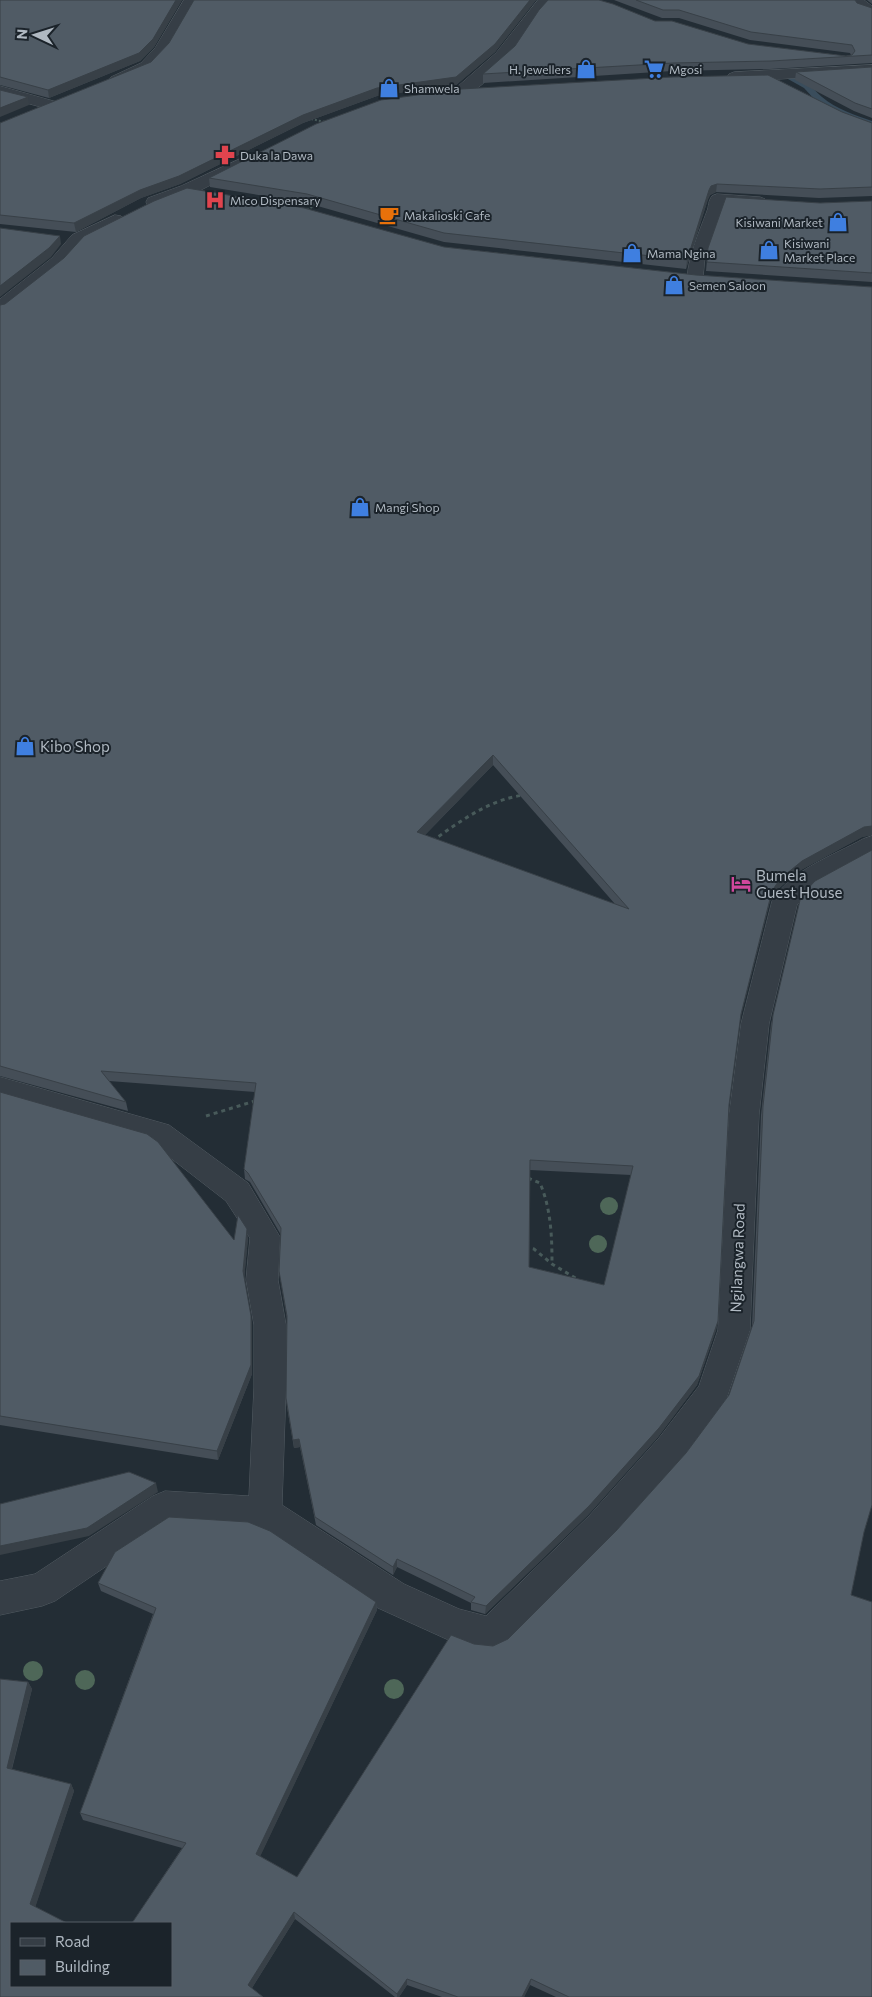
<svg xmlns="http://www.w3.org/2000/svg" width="872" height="1997" font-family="Commissioner,sans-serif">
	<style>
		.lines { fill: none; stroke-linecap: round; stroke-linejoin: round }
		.stream { fill: #3a4d5c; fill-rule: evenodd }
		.lane-casing { stroke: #535c63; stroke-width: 1 }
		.street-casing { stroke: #535c63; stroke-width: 1 }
		.path-far1 { stroke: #485a5a; stroke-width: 2; stroke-dasharray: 2 2; stroke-linecap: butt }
		.path { stroke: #485a5a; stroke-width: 3; stroke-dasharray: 4 4; stroke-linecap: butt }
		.lane { fill: #363e46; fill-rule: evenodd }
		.street { fill: #363e46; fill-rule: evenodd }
		.tree { fill: #4e6758 }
		.wall { fill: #454e57; fill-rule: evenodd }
		.shaded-wall { fill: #384047 }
		.building { fill: #505b65; stroke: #384047; fill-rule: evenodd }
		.labels { text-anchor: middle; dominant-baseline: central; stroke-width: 4; stroke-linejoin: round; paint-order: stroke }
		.far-poi-label { font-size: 12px; fill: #b0b9c2; stroke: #1b232a; text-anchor: start }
		.poi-label { font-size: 15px; fill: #b0b9c2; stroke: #1b232a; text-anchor: start }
		.street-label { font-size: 15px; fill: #b0b9c2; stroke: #1b232a }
	</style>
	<rect width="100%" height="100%" fill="#232d35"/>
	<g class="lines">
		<path class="stream" d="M791,74c14,5 21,14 31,23 14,12 33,18 50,24v6l-30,-10 -25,-15 -13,-14 -16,-9v-4z"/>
		<defs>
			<path id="lane" d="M717,194l43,3 5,2 3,3 -3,3 -5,2 -36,-3 -19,53 -2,20 -2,3h-12l-2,-3c3,-25 11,-42 20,-66 2,-5 1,-10 5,-15z"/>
			<path id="street" d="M184,0h14l-30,50 -17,19 -30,14h-10l-3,-3 3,-3 30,-14 14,-15z
				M538,0h15c-5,6 -11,11 -16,17 -13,19 -55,84 -81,77l-3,-3 3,-3 40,-35z
				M850,0h14l8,6v10l-16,-7z
				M872,65v8l-138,9 -5,-2 -3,-3 3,-3 5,-2z
				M0,86l57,16 3,3 -3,3 -5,2 -52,-14z
				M242,158l6,2 2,3 -2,3 -55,28 -39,13 -6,-1 -2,-4 2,-4 33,-12z
				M115,215l6,1 2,4 -2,4 -37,19 -20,23 -58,46 -6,1v-14l52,-41 20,-23z
				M872,836v20l-60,33 -15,16 -28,119 -10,91 -9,215 -25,73 -42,57 -70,78 -80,79 -27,29 -13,6 -19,-2 -21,-8 -75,-34 -119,-79 -89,-6 -115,78 -13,5 -42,9v-34l35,-7 118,-78 12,-5 84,5 5,-109v-62l-8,-45 4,-42 -24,-37 -76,-59 -150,-43v-22l169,48 79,58 32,54 -2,43 8,45v62l-4,118 122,79 55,25 27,7 103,-100 70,-78 40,-52 19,-56 11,-215 12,-91 31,-123c17,-30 62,-46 91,-62z"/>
		</defs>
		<use href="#lane" class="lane-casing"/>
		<use href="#street" class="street-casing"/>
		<path class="path-far1" d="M311,119l14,3
			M307,210l10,-6"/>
		<path class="path" d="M432,841c29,-20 56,-41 92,-46
			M206,1116l49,-15
			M528,1178l12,5c11,26 12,53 12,81
			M525,1247l9,2 18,15 25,15"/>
		<use href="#lane" class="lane"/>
		<use href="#street" class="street"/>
	</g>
	<g class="tree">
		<circle cx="609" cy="1206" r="9"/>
		<circle cx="598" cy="1244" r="9"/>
		<circle cx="33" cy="1671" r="10"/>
		<circle cx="85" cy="1680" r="10"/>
		<circle cx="394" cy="1689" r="10"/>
	</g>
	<path class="wall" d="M0,0h182l-28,47 -14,14 -91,37 -49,-13z
		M194,0h342l-41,52 -39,33 -79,11 -74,27 -123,61 -39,14 -65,34 -76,-8v-101l151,-61 18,-19z
		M614,0h241l2,3 15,5v55l-102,6 -98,2 -189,12v-9l32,-28 140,-25 93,23 98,12 5,-1 -1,-2 -100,-13 -71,-22h-17z
		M867,0h5v4z
		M872,67v51l-18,-7 -59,-31 1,-8z
		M842,112l30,11v73l-53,2 -103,-6 -6,3 -2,4 -22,70 -242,-27 -137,-39 -97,-16 -1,-9z
		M872,201v81l-166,-11 2,-23 112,-45z
		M444,247l252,28 176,12v548l-10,2 -63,34 -21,18 -8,12 -30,118 -11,86 -11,216 -2,9 -19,55 -39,52 -70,78 -103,99 -14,-4v-7l-74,-36 -4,8 -77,-50 -16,-78 -6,1 -7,-41 -1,-9 1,-79 -8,-48 2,-36 -31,-53 -5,-3 -1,-10 11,-77 -146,-11 17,21 2,9 -128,-35v-771zM493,765l122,139 -190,-69zM530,1170l101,5 -27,110 -75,-18z
		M872,850v655l-8,27 -13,63 21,7v395h-316l-26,-12 -6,12h-82l-35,-12 -8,12h-4l-100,-78 -43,69 11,9h-263v-318l28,3 4,7 -20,80 59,15 3,7 -39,116 32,16h-56v63h160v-63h-39l50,-75 -99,-28 -3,-7 73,-199 -52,-23 -3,-8 17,-31 54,-35 79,5 22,9 106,71 1,8 -117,246 37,21 154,-242 23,9 19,2 15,-7 108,-108 70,-78 43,-58 23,-68 9,-212 10,-91 30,-128 14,-15z
		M0,1092l234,148 14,-2 -4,41 8,46v49l-34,86 -218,-35z"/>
	<path class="shaded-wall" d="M176,0h6l-28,47 -14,14 -91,37 -1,-8z
		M530,0h6l-41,52 -39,33 -79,11 -74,27 -123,61 -39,14 -65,34 -2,-9 66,-33z
		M28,97l1,8 -29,12v-9z
		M717,184l-1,8 -6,3 -2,4 -22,70 1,-9 22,-70 2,-4z
		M60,236l1,8 -10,13 -51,40v-11z
		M493,755v10l-75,77 -1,-10z
		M872,826v9l-10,2 -63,34 -21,18 -8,12 -31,123 33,-133 8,-12 22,-18 62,-34z
		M247,1229l1,9 -4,42 -1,-9z
		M251,1316l1,9v49l-34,86 -1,-9z
		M718,1321l-2,9 -19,55 -39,52 -70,78 -103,99 1,-8z
		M299,1439l1,8 -6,1 -1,-8z
		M156,1483l2,9 -69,44 -89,19v-9z
		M397,1559v8l-4,8v-8z
		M376,1602l1,8 -119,251 -2,-7z
		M28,1682l4,7 -22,86 -3,-7z
		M71,1784l3,7 -40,120 -4,-7z
		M294,1912l1,7 -45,72 -2,-6z
		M407,1979v6l-8,12h-2v-3z
		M531,1979l-1,6 -6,12h-2z"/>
	<path class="building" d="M0,0h176l-23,39 -14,14 -91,37 -48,-13z
		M194,0h336l-35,44 -39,33 -79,11 -74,27 -124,61 -39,14 -66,33 -74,-8v-92l151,-61 18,-19z
		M548,0h51l14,4 42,17h17l76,23 98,12 6,-1 3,-4 -3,-6 -101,-13 -72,-22h-16l-27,-10h219l2,3 15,5v47l-101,6 -98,2 -190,11 32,-28 24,-36z
		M872,67v42l-17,-6 -59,-31z
		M768,75l74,37 30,11v64l-52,2 -103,-5 -6,2 -2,4 -22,70 -243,-27 -137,-39 -98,-16 107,-54 65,-24 80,-11 212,-12z
		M0,90l28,7 -28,11z
		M187,188l117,20 140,39 252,28 176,12v539l-8,1 -62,34 -22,18 -8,12 -31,123 -12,91 -11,216 -19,55 -40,52 -70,78 -103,100 -15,-4 4,-5 -78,-38 -4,8 -78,-50 -16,-78 -6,1 -7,-42 1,-82 -8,-45 2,-43 -33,-55 -4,-4 12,-86 -155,-12 25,31 -126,-36v-761l5,-1 59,-46 20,-22 70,-35zM493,755l136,154 -212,-77zM530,1160l103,6 -29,119 -75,-18z
		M726,197l94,6 52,-2v72l-165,-11 1,-14z
		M0,228l60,8 -11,12 -49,38z
		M872,850v655l-8,27 -13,63 21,7v395h-303l-38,-18 -9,18h-64l-51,-18 -10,15 -103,-82 -46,73 15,12h-263v-318l28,3 -21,86 64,16 -41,120 37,19h-56v63h160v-63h-39l54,-80 -106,-30 76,-205 -58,-25 17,-31 54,-35 79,5 22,9 106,71 -120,252 41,23 154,-242 23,9 19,2 15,-7 108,-108 70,-78 43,-58 25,-74 9,-215 10,-91 28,-119 14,-15z
		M0,1092l147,42 11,8 76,98 4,-25 9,14 -4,42 8,45v49l-34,86 -217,-35z
		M129,1472l27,11 -69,45 -87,18v-42z"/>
	<defs>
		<symbol id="shop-bare" viewBox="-9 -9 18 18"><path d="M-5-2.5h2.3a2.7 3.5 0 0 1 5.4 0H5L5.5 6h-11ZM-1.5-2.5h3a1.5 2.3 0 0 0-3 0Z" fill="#3f7fe0" stroke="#1b232a" stroke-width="2.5" paint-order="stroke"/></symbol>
		<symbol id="supermarket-bare" viewBox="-9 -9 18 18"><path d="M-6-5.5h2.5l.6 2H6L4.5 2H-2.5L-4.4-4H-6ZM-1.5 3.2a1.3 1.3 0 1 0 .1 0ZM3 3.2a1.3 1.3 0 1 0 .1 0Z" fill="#3f7fe0" stroke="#1b232a" stroke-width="2.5" paint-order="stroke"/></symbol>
		<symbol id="pharmacy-bare" viewBox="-9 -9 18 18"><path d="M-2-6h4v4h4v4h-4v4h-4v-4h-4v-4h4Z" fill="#e0444e" stroke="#1b232a" stroke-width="2.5" paint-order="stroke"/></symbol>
		<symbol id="hospital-bare" viewBox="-9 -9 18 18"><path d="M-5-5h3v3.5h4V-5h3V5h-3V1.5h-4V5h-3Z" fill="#e0444e" stroke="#1b232a" stroke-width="2.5" paint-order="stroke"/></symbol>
		<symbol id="cafe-bare" viewBox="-9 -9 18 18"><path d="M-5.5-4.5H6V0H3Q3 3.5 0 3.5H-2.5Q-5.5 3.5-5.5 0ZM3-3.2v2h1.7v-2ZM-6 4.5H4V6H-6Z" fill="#e8710a" stroke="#1b232a" stroke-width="2.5" paint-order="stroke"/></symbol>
		<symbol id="hotel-bare" viewBox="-9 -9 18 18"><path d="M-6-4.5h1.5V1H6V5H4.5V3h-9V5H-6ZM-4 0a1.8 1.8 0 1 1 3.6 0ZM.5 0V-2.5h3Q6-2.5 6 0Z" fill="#d1479c" stroke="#1b232a" stroke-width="2.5" paint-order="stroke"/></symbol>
	</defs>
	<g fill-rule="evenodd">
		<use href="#shop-bare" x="572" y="55" width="28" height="28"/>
		<use href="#supermarket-bare" x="640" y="55" width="28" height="28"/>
		<use href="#shop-bare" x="375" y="74" width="28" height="28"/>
		<use href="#pharmacy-bare" x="211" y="141" width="28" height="28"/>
		<use href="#hospital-bare" x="201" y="186" width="28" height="28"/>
		<use href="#cafe-bare" x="375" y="201" width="28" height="28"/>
		<use href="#shop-bare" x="824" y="208" width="28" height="28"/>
		<use href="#shop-bare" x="755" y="236" width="28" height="28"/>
		<use href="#shop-bare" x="618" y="239" width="28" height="28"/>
		<use href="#shop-bare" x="660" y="271" width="28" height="28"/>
		<use href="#shop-bare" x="346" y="493" width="28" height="28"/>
		<use href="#shop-bare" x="11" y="732" width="28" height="28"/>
		<use href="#hotel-bare" x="727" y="870" width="28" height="28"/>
	</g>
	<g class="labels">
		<g class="far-poi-label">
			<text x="571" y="69" text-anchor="end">H. Jewellers</text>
			<text x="669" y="69">Mgosi</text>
			<text x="404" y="88">Shamwela</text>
			<text x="240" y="155">Duka la Dawa</text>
			<text x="230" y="200">Mico Dispensary</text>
			<text x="404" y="215">Makalioski Cafe</text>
			<text x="823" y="222" text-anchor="end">Kisiwani Market</text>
			<text x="784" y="243">Kisiwani<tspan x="784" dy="14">Market Place</tspan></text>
			<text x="647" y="253">Mama Ngina</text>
			<text x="689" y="285">Semen Saloon</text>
			<text x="375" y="507">Mangi Shop</text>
		</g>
		<g class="poi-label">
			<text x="40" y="746">Kibo Shop</text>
			<text x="756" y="875">Bumela<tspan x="756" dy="17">Guest House</tspan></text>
		</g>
		<g class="street-label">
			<text transform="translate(737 1258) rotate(-88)">Ngilangwa Road</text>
		</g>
	</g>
	<rect x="10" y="1922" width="162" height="65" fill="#1b232a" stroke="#575f67"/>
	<rect x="20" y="1938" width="25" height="8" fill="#363e46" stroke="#575f67"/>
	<text x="55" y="1947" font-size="15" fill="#b0b9c2">Road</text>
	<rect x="20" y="1960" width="25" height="15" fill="#505b65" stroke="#575f67"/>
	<text x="55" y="1972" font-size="15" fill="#b0b9c2">Building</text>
	<g transform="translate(35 35) rotate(274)" stroke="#1b232a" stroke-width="4" paint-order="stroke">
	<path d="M0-4L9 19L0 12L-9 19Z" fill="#b0b9c2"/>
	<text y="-8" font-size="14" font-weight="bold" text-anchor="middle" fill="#b0b9c2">N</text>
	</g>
</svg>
